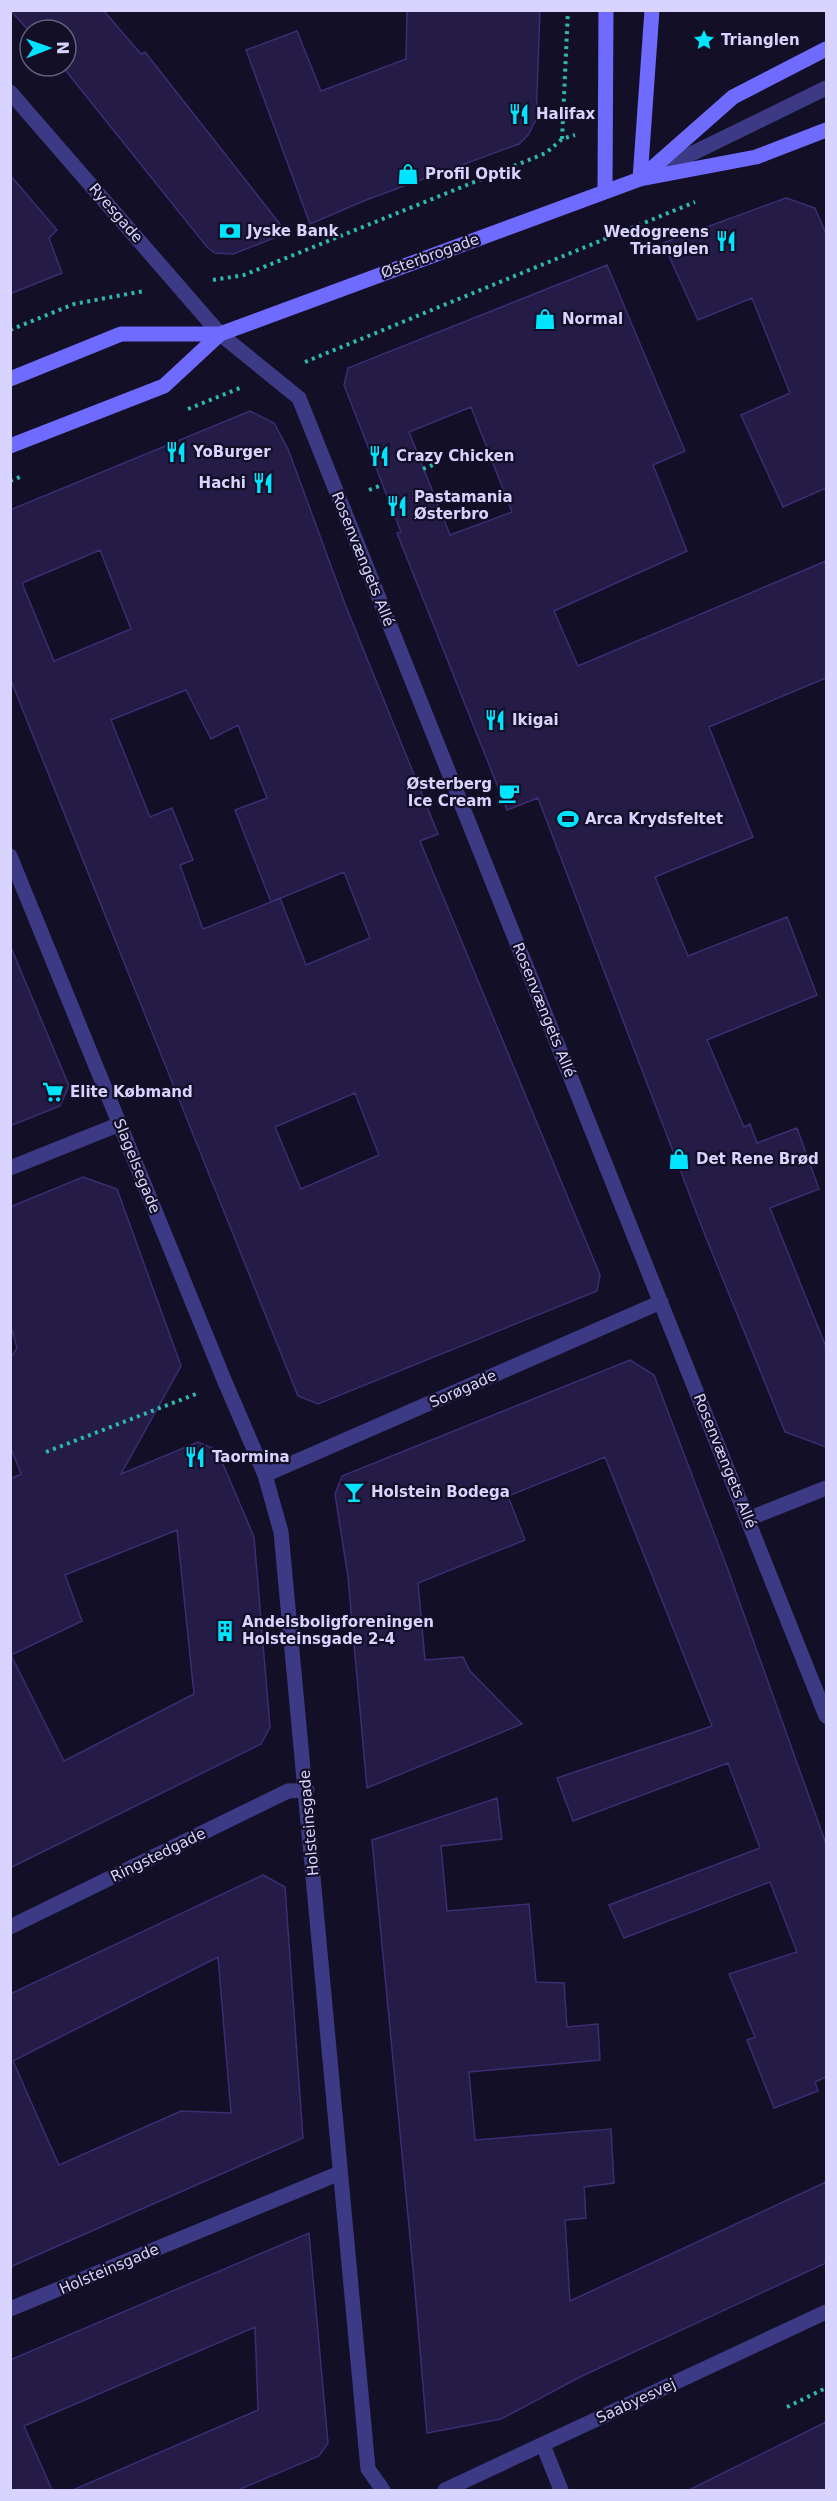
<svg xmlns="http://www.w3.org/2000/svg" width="837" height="2501" font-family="'DejaVu Sans',sans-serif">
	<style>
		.building { fill: #241b47; stroke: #3b2d73; stroke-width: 1.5; fill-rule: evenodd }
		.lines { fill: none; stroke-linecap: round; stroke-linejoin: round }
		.path { stroke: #2fb8b0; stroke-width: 4; stroke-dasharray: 3 4.5; stroke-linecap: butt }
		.lane { stroke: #3d3a85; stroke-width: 15 }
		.street { stroke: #3d3a85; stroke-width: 15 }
		.secondary { stroke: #6f6bff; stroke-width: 15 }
		.labels { text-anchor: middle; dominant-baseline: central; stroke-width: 4.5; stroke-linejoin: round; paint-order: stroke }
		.poi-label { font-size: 15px; font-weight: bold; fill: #d9d4ff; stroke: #130f26; text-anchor: start }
		.street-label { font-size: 15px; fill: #d9d4ff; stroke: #130f26 }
	</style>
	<rect width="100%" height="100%" fill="#130f26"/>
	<path class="building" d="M10,10h93l38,44 4,-2 142,181 -54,21 -18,-1 -8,-6 -145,-181h4v-36h-36v2z
		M407,10h133l-4,110 -8,15 -9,9 -153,56 -56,24 -64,-174 51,-19 24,60 85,-32z
		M10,175l47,55 -8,8 13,35 -52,21z
		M786,198l29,10 11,26v254l-43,19 -42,-92 49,-22 -38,-95 -54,22 -35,-77z
		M607,265l78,186 -32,14 34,86 -133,60 24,55 248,-105v117l-117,49 44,110 -98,40 33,79 99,-39 30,78 -110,45 37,87 6,-3 7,19 40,-15 22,61 -49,19 56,139v100l-41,-15 -80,-197 -167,-437 -31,12 -110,-277 4,-1 -57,-147 4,-17zM471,407l41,105 -62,23 -41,-103z
		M250,411l24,12 14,26 57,155 93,230 -18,7 180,434 -3,16 -279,113 -20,-8 -288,-718v-168zM100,550l31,79 -77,32 -32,-78zM186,690l25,49 27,-14 29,73 -32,12 36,92 -68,27 -23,-64 13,-5 -21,-52 -22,9 -39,-97zM344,872l26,66 -64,27 -26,-67 -9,4zM355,1093l24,62 -78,34 -26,-62z
		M10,945l59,141 -9,20 -50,20z
		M83,1177l34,12 64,177 -60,108 77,-32 19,8 37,87 16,190 -9,17 -251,124v-389l11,-5 -11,-28v-87l7,-11 -7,-25v-116zM177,1530l17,164 -130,67 -53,-106 71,-34 -17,-46z
		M630,1360l24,15 74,195 98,274v233l-11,5 3,9 -44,17 -27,-68 8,-3 -26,-63 68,-22 -27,-70 -146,56 -15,-33 151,-57 -32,-85 -155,58 -16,-43 155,-52 -107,-269 -97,39 17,44 -107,43 7,77 38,-3 7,14 52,53 -155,64 -19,-211 -13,-83 7,-18z
		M497,1798l5,41 -61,7 6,65 82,-7 7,78 28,1 3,44 31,-3 2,36 -131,12 6,68 136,-11 3,54 -30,4 2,31 -21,2 5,81 256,-119v81l-244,113 -81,43 -74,14 -13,-154 -42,-439z
		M263,1875l22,12 18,251 -293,129v-273zM218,1957l13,156 -50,-2 -122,54 -46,-104z
		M309,2233l19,210 -9,13 -81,34h-165l185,-80 -3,-83 -231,99 28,64h-42v-130z
		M826,2422v68h-137z"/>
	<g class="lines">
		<path class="path" d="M562,139l6,-129
			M213,280l31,-5 302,-122 16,-14 13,-4
			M10,330l64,-26 70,-13
			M305,362l390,-160
			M188,409l52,-21
			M423,469l10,-4
			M10,481l10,-4
			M369,490l13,-5
			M46,1452l150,-58
			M787,2407l39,-19"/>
		<path class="lane" d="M648,175l178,-87
			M543,2445l18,45"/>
		<path class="street" d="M10,92l210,242 79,64 527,1318
			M10,856l215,526 40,93 16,57 87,937 15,21
			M10,1168l110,-44
			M265,1475l396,-173
			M748,1519l78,-31
			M10,1927l278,-136 19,-1
			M10,2309l330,-136
			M445,2490l381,-178"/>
		<path class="secondary" d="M640,179l93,-82 93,-48
			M640,179l12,-169
			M605,191l1,-181
			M10,379l111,-45h99l420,-155 116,-22 70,-27
			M10,446l154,-60 56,-52"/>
	</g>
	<defs>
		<symbol id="sight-bare" viewBox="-9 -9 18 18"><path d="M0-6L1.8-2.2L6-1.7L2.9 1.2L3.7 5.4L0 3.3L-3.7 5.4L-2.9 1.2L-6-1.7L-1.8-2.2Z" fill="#00e5ff" stroke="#130f26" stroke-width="2.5" paint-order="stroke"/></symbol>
		<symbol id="restaurant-bare" viewBox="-9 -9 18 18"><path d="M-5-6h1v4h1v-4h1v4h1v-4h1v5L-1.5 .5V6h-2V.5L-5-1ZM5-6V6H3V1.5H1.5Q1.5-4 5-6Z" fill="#00e5ff" stroke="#130f26" stroke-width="2.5" paint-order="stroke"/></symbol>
		<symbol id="shop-bare" viewBox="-9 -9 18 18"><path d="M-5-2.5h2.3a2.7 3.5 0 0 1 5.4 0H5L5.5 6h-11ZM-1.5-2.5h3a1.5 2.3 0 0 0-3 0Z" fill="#00e5ff" stroke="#130f26" stroke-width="2.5" paint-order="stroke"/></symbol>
		<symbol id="bank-bare" viewBox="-9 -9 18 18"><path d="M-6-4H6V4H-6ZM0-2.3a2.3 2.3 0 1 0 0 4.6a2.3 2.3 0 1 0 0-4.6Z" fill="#00e5ff" stroke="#130f26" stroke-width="2.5" paint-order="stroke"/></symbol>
		<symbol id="cafe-bare" viewBox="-9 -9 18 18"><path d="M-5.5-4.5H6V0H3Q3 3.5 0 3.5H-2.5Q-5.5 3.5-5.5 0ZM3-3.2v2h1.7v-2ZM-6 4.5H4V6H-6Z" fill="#00e5ff" stroke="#130f26" stroke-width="2.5" paint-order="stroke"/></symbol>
		<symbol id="stadium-bare" viewBox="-9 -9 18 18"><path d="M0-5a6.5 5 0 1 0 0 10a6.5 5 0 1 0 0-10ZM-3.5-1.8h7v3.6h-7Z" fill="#00e5ff" stroke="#130f26" stroke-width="2.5" paint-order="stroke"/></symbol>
		<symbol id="supermarket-bare" viewBox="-9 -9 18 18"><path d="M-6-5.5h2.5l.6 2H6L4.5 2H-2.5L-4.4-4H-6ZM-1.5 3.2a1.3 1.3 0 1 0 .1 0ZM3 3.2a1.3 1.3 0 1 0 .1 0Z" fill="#00e5ff" stroke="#130f26" stroke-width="2.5" paint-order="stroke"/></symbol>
		<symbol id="bar-bare" viewBox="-9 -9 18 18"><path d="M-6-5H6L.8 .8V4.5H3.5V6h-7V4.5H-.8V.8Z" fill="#00e5ff" stroke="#130f26" stroke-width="2.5" paint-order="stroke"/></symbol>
		<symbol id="building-bare" viewBox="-9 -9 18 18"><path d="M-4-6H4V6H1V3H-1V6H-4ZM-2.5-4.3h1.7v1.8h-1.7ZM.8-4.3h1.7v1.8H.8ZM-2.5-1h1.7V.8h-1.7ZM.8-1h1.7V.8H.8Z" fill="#00e5ff" stroke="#130f26" stroke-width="2.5" paint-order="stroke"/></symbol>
	</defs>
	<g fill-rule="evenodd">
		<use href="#sight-bare" x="689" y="25" width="30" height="30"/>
		<use href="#restaurant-bare" x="504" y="99" width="30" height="30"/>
		<use href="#shop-bare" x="393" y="159" width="30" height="30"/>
		<use href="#bank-bare" x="215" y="216" width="30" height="30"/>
		<use href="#restaurant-bare" x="711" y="226" width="30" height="30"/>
		<use href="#shop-bare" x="530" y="304" width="30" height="30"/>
		<use href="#restaurant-bare" x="161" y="437" width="30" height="30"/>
		<use href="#restaurant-bare" x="364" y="441" width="30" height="30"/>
		<use href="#restaurant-bare" x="248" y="468" width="30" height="30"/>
		<use href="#restaurant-bare" x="382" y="491" width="30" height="30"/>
		<use href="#restaurant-bare" x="480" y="705" width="30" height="30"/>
		<use href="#cafe-bare" x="494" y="778" width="30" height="30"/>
		<use href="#stadium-bare" x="553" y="804" width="30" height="30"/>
		<use href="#supermarket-bare" x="38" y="1077" width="30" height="30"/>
		<use href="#shop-bare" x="664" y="1144" width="30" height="30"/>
		<use href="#restaurant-bare" x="180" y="1442" width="30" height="30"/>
		<use href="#bar-bare" x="339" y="1477" width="30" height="30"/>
		<use href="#building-bare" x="210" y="1616" width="30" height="30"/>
	</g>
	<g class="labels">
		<g class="poi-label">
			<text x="721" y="40">Trianglen</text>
			<text x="536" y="114">Halifax</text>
			<text x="425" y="174">Profil Optik</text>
			<text x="247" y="231">Jyske Bank</text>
			<text x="709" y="232" text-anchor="end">Wedogreens<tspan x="709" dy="17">Trianglen</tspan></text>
			<text x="562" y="319">Normal</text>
			<text x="193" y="452">YoBurger</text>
			<text x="396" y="456">Crazy Chicken</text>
			<text x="246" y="483" text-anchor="end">Hachi</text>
			<text x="414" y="497">Pastamania<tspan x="414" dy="17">Østerbro</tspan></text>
			<text x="512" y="720">Ikigai</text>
			<text x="492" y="784" text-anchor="end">Østerberg<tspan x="492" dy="17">Ice Cream</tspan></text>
			<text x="585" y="819">Arca Krydsfeltet</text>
			<text x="70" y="1092">Elite Købmand</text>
			<text x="696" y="1159">Det Rene Brød</text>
			<text x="212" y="1457">Taormina</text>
			<text x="371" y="1492">Holstein Bodega</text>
			<text x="242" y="1622">Andelsboligforeningen<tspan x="242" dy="17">Holsteinsgade 2-4</tspan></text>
		</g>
		<g class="street-label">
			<text transform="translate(116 213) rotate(49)">Ryesgade</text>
			<text transform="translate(430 256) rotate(-20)">Østerbrogade</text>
			<text transform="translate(363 559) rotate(68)">Rosenvængets Allé</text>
			<text transform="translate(544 1010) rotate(68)">Rosenvængets Allé</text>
			<text transform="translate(137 1166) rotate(68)">Slagelsegade</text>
			<text transform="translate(463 1389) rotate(-24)">Sorøgade</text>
			<text transform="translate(725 1461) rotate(68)">Rosenvængets Allé</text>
			<text transform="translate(309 1823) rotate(-95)">Holsteinsgade</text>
			<text transform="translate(158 1855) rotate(-26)">Ringstedgade</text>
			<text transform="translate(109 2269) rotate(-23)">Holsteinsgade</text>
			<text transform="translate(636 2401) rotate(-25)">Saabyesvej</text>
		</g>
	</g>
	<rect width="837" height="2501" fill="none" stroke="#d9d4ff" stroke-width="24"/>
	<g transform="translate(48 48) rotate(89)"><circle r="28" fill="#130f26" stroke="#625e7d" stroke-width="1.5"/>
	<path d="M0-4.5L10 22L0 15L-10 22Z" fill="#00e5ff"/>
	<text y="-9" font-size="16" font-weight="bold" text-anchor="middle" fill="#d9d4ff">N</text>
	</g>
</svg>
